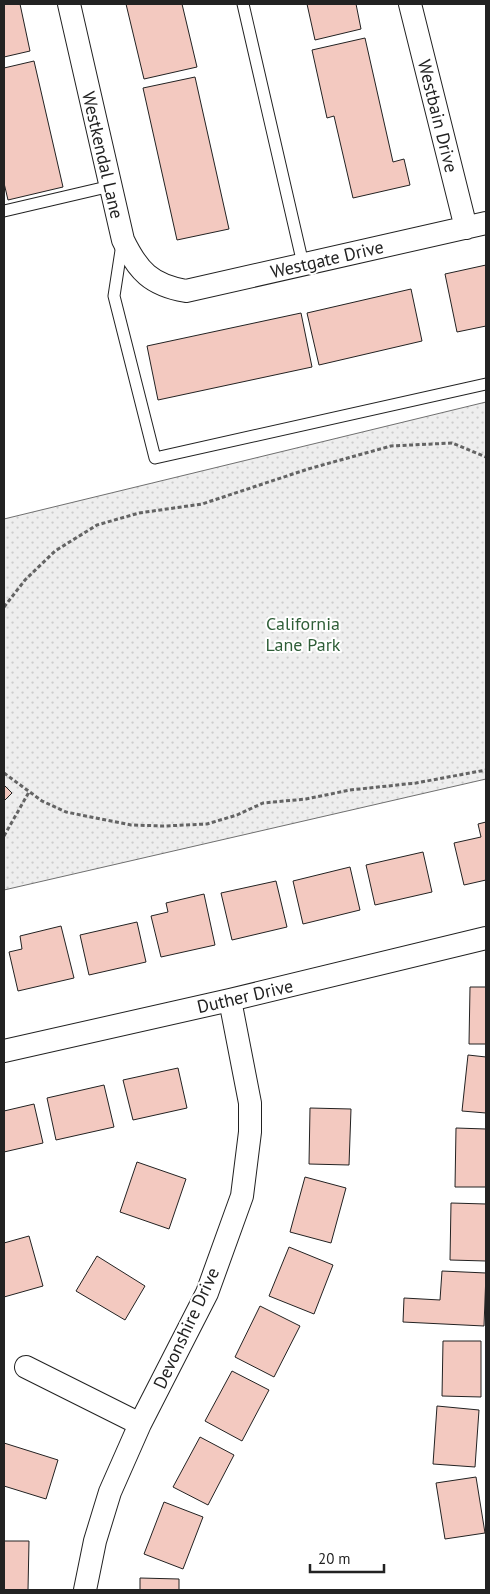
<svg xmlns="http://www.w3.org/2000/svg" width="490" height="1594" font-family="'PT Sans',sans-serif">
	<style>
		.park { fill: url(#park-dots); stroke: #6f6f6f }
		.building { fill: #f3c9c0; stroke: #222 }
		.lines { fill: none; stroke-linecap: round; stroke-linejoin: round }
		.service-casing { stroke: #222; stroke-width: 13 }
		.minor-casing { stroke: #222; stroke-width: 24 }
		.path { stroke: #646464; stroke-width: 3; stroke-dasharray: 4 2.5; stroke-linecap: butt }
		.service { stroke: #fff; stroke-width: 11 }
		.minor { stroke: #fff; stroke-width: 22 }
		.labels { text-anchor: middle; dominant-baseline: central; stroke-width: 4; stroke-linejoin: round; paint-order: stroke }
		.street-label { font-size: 18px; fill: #222; stroke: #fff }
		.park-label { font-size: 18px; fill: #2f5e38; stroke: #fff }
	</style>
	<defs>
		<pattern id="park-dots" width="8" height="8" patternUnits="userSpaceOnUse" patternTransform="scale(1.25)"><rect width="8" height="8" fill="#eee"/><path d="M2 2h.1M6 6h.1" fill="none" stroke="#ccc" stroke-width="1.8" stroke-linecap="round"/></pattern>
	</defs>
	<rect width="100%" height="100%" fill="#fff"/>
	<path class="park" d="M486,402v377l-482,111v-371z"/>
	<path class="building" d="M4,4h16l10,47 -26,6z
		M126,4h56l15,63 -53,12z
		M307,4h49l5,25 -46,11z
		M365,38l28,124 11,-3 6,26 -57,13 -19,-82 -7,2 -15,-68z
		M34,61l29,126 -55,13 -4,-17v-115z
		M195,77l34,152 -52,11 -34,-152z
		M486,265v61l-29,6 -12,-58z
		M411,289l11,52 -103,24 -12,-52z
		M301,313l11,54 -154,33 -11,-54z
		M4,785l8,8 -8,8z
		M486,822v58l-22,5 -10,-42 27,-6 -3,-13z
		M423,852l9,40 -57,13 -9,-40z
		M350,867l10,43 -57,14 -10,-43z
		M276,881l11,46 -55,13 -11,-47z
		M204,894l11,51 -54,12 -10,-41 17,-4 -2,-9z
		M137,922l9,40 -57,13 -9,-40z
		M61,926l13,52 -56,13 -9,-39 13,-3 -2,-13z
		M470,987h16v57h-17z
		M468,1055l18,2v56l-24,-2z
		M178,1068l9,40 -54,12 -10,-40z
		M104,1085l10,42 -58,13 -9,-42z
		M34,1104l9,39 -39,9v-41z
		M310,1108l41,1 -2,56 -40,-1z
		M456,1128l30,1v58h-31z
		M137,1162l49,17 -17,50 -49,-17z
		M305,1177l41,11 -15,55 -41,-11z
		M451,1203l35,1v57l-36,-1z
		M29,1236l14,50 -39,11v-54z
		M289,1247l44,18 -19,49 -45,-18z
		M97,1256l48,30 -20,34 -49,-29z
		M442,1271l44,2 -2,53 -81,-4 1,-24 36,2z
		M260,1306l40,20 -26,51 -39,-20z
		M443,1341h38v56l-39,-1z
		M232,1371l37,19 -27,51 -37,-20z
		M437,1406l42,4 -4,57 -42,-3z
		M200,1437l34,18 -26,50 -35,-18z
		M4,1443l54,17 -12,39 -42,-13z
		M476,1477l9,56 -40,6 -9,-56z
		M164,1502l39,15 -20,52 -39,-15z
		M4,1541h25l-1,49h-24z
		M140,1578l39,1v11h-39z"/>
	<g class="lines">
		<defs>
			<path id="service" d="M243,4l60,260
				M4,211l107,-25
				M122,244l-8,52 41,162 331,-74"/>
			<path id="minor" d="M69,4l54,236c15,31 28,45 63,51l300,-68
				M410,4l56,224
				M4,1051l226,-51 256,-62
				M26,1367l114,57
				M85,1590l10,-49 15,-49 30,-68 67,-131 35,-97 8,-64v-29l-20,-103"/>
		</defs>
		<use href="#service" class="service-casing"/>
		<use href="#minor" class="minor-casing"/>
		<path class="path" d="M4,607l21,-27 30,-29 42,-26 42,-12 63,-9 106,-35 83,-23 61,-3 34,14
			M4,773l38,28 24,11 65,13 33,1 43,-2 30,-9 26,-12 43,-4 44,-9 66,-7 70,-13
			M4,836l25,-44"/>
		<use href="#service" class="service"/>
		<use href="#minor" class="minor"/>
	</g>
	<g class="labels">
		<g class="street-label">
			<text transform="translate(438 116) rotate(76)">Westbain Drive</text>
			<text transform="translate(103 155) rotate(77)">Westkendal Lane</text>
			<text transform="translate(327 259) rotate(-13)">Westgate Drive</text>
			<text transform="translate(245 996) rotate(-13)">Duther Drive</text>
			<text transform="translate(186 1328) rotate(-65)">Devonshire Drive</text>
		</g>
		<g class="park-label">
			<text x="303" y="623">California<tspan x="303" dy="21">Lane Park</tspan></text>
		</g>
	</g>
	<rect width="490" height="1594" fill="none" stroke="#222222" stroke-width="10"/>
	<path d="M310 1564v8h74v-8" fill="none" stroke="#222222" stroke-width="2.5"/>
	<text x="318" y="1564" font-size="15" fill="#222222" stroke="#ffffff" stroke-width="4" paint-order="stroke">20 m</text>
</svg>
